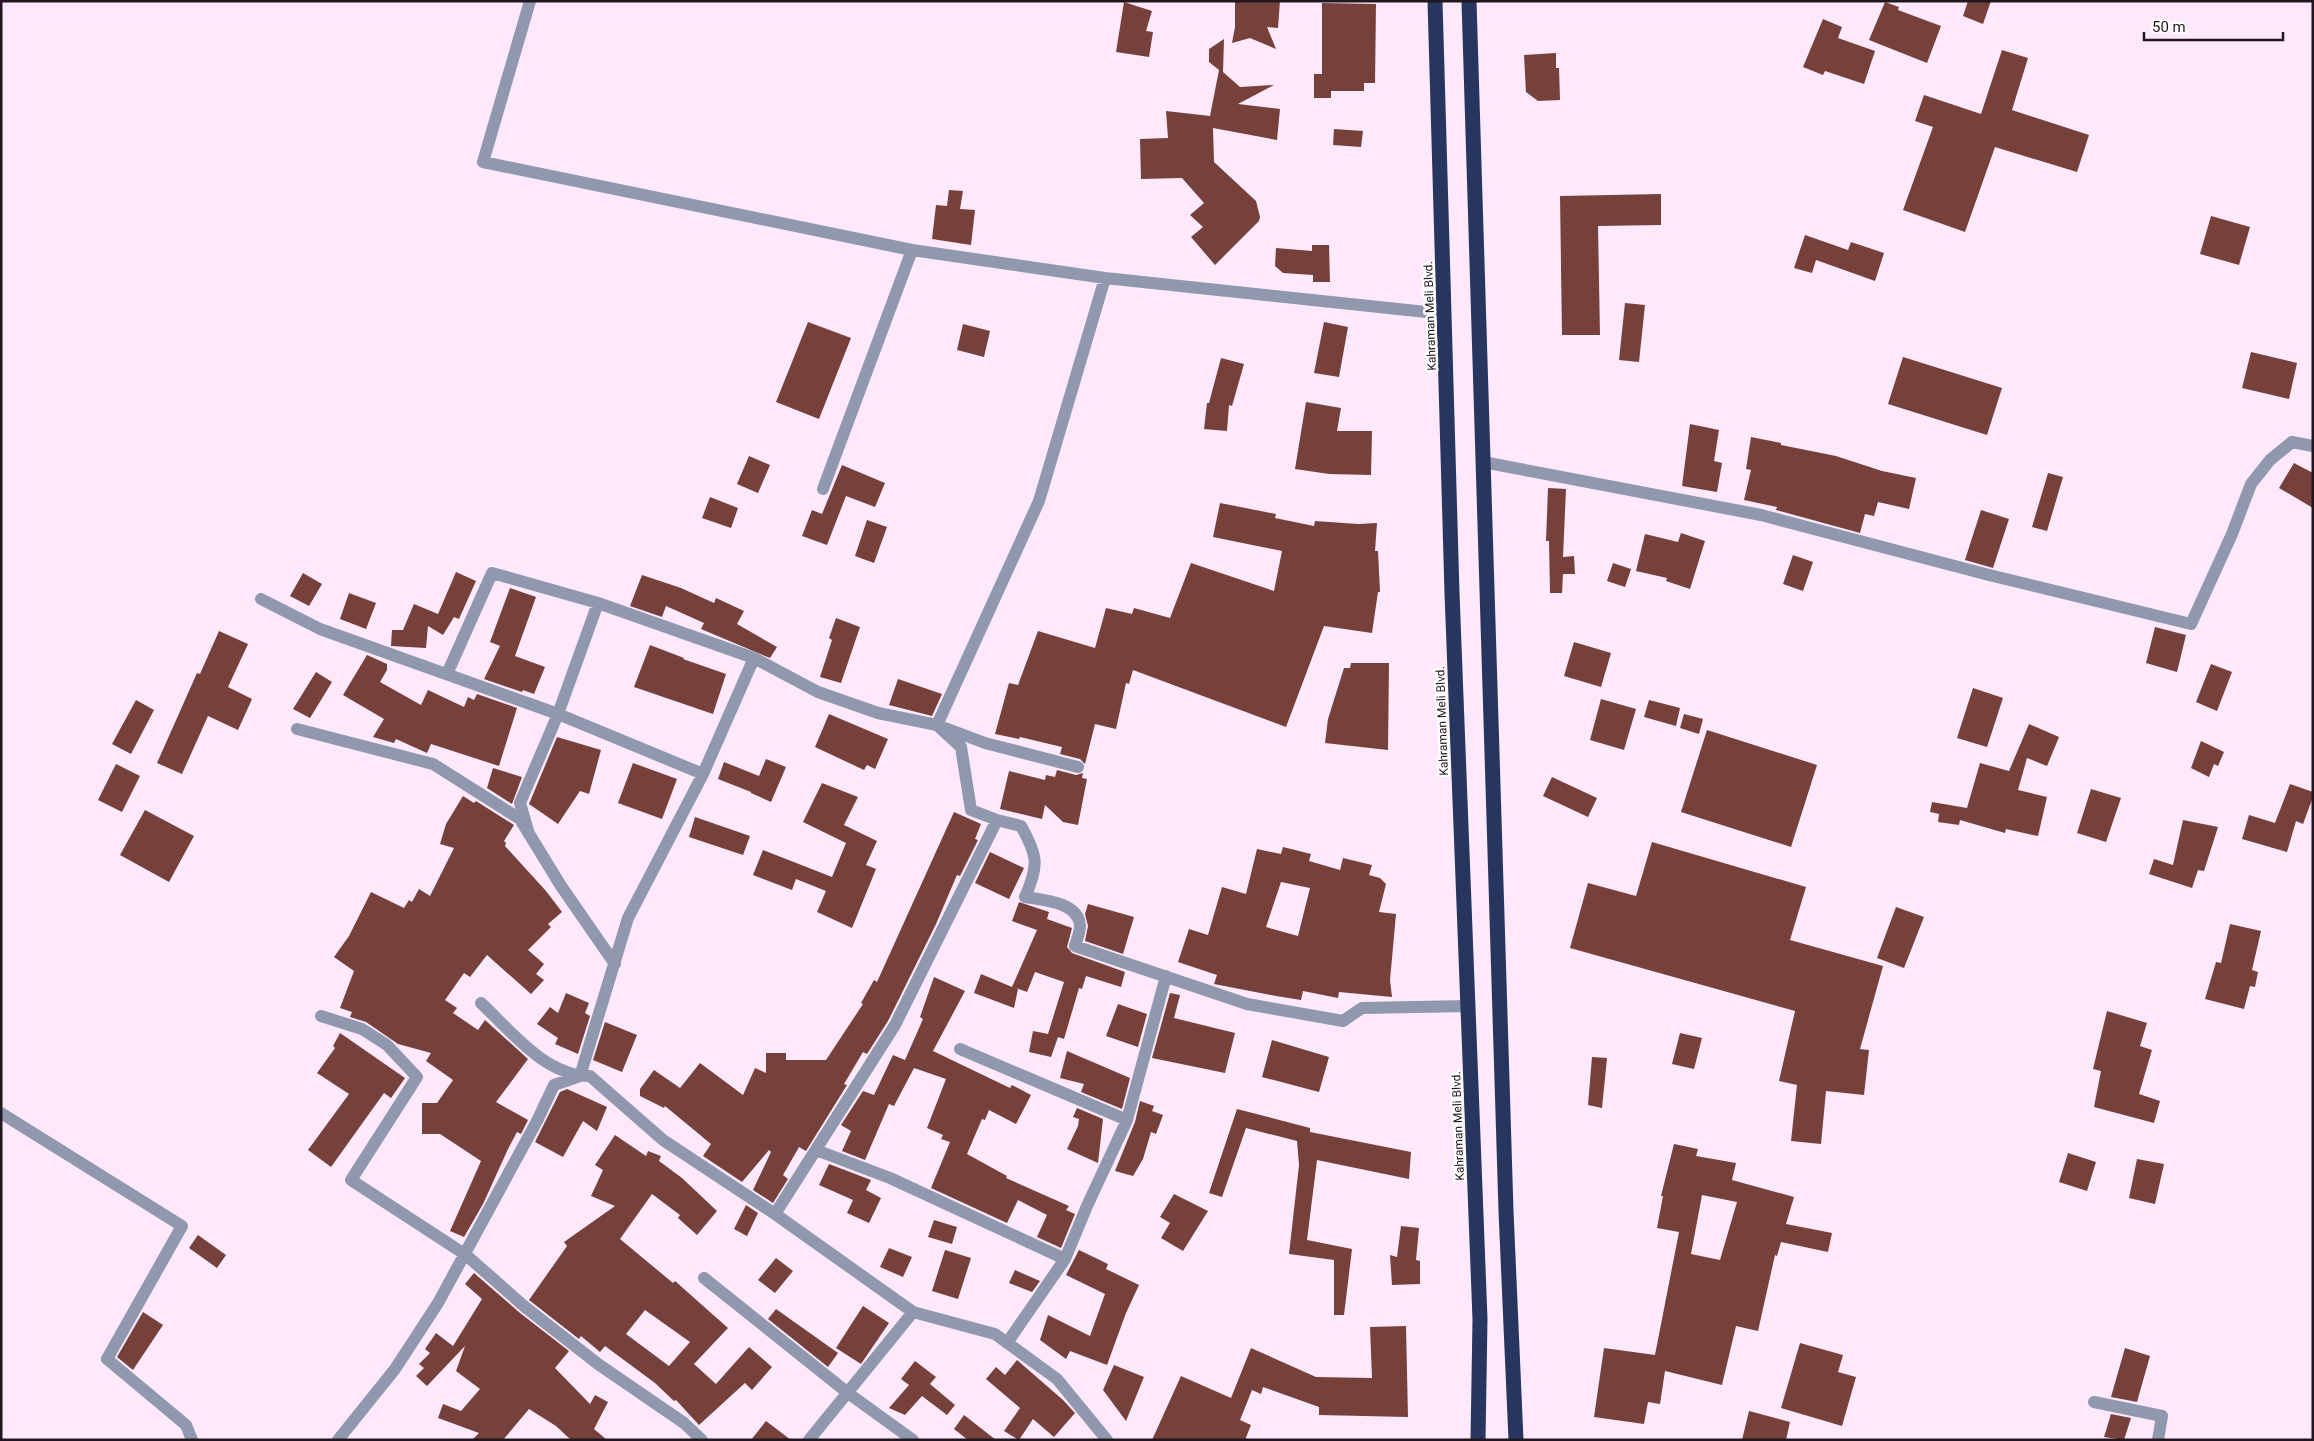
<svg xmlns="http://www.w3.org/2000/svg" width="2314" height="1441" font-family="Roboto,sans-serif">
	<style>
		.building { fill: #76413b; fill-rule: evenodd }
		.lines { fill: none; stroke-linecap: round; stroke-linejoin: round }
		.minor { stroke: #8f98ad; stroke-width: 12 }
		.highway { stroke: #27365e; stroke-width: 15 }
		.labels { text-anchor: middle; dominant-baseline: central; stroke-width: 5; stroke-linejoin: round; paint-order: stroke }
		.street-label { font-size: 12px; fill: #20171f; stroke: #fdfdfd }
	</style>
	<rect width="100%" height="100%" fill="#fde8fc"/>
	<path class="building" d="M1235,1h45l-2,27 -11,-1 9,22 -26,-11 -18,5 3,-16z
		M1968,1h23l-8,23 -20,-8z
		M1124,2l28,9 -6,20 7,1 -4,25 -33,-5z
		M1885,2l14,5 -1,3 43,16 -14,37 -58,-23z
		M1322,3l54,1 -1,79h-11v8h-33v7h-17v-24h8z
		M1823,19l19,8 -4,11 37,13 -11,33 -39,-13 -2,4 -20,-8z
		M1224,39l-1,33 17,15 34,-2 -36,19 42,5 -3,31 -64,-12 1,34 42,39 4,16 -1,4 -44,44 -24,-28 12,-10 -13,-12 14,-12 -22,-25 -41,1 -1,-40 28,-1 -2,-27 44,5 9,-46 -10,-8v-13z
		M2002,50l26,8 -16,52 77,25 -12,37 -82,-25 -30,85 -62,-22 30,-83 -18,-6 9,-26 57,19z
		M1556,53v15h3l1,32 -22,1 -12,-9 -2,-37z
		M1334,129l29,2 -2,16 -28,-2z
		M949,190l14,1 -3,18 15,1 -4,35 -39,-6 4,-34 11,1z
		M1661,194v31l-63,1 2,109h-38l-2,-139z
		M2211,216l39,11 -11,38 -39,-11z
		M1805,235l43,15 3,-8 33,11 -9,28 -59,-21 -4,13 -18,-5z
		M1312,245h17l1,37h-17v-7l-30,-2 -8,-7 1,-18 36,3z
		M1625,303l20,2 -6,57 -20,-2z
		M808,322l43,16 -32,81 -43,-17z
		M1324,322l24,5 -9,50 -25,-4z
		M963,324l27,7 -6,26 -27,-7z
		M2251,352l46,11 -8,36 -47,-11z
		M1903,357l99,31 -15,47 -99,-31z
		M1221,358l23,6 -12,42 -3,-1 -2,26 -23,-2 3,-26h2z
		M1306,402l35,6 -4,23h35l-1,44 -42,-1 -34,-5z
		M1690,424l29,6 -5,31 8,2 -5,29 -35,-6z
		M1751,437l30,6v2l55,11 46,15 34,7 -7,31 -31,-7 -4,14 -9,-2 -5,19 -84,-23 1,-3 -33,-7 7,-30 -5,-1z
		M749,456l21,9 -12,28 -21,-9z
		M2294,463l19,10v35l-34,-20z
		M842,465l43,18 -10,24 -29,-11 -19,49 -25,-9 10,-26 10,4z
		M2048,473l15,4 -16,54 -15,-4z
		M1548,488l18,1 -3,68 11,-1 1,18h-12l-1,19h-12l-1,-52h-3z
		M710,497l28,11 -7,20 -29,-10z
		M1220,503l56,11 -1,4 39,8 1,-5 43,3 19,-1 -2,28h3l2,41h-2l-6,41 -48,-7 -38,101 -153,-57 -4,14 -3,-1 -10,46 -21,-5 -10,40 -5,-5 -20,-5 2,-7 -42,-10 -1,2 -24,-5 14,-51 9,2 20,-54 57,17 11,-40 26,6 2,-6 36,10 21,-55 83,28 8,-40 -69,-14z
		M1981,510l28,9 -16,49 -28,-8z
		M867,520l20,7 -13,36 -19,-7z
		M1681,533l24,8 -15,48 -24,-8 1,-3 -31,-7 9,-37 33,8z
		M1793,555l20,7 -10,29 -20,-7z
		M1613,563l18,6 -6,18 -18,-6z
		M456,572l20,9 -17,38 -5,-2 -11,18 -15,-9 -2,22 -35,-2 1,-16h11l11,-26 24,10z
		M303,573l19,11 -13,22 -19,-10z
		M642,575l39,13 33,15 2,-5 28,13 -7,13 40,23 -7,11 -69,-29 3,-6 -38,-17 -4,11 -32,-11z
		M510,588l26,9 -21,59 30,11 -11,27 -11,-4 -1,2 -38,-13 16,-33 -10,-4z
		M349,593l27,10 -10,26 -26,-10z
		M836,618l24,9 -19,56 -21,-6 12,-37 -3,-2z
		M2155,627l31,8 -9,37 -31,-9z
		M219,631l29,13 -20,43 24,12 -14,31 -30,-14 -26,58 -25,-11 40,-90 3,1z
		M1574,642l37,11 -10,34 -37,-11z
		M650,645l34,13 -1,1 43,15 -13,40 -79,-27z
		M367,655l20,9v6l-7,12 41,23 7,-15 36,17 4,-10 6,3 3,-6 40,14 -18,58 -68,-22 -4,9 -31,-14 -2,4 -21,-6 11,-18 -41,-24z
		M1351,663h38l-1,87 -63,-7 3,-24 16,-51h6z
		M2211,664l21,8 -15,39 -21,-9z
		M316,672l16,10 -22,36 -17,-9z
		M898,679l44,15 -10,22 -43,-11z
		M1973,688l30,10 -16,49 -30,-9z
		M1601,699l35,10 -12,41 -34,-10z
		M136,700l18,10 -23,44 -19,-10z
		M1649,700l31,8 -4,18 -32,-9z
		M829,714l59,25 -13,30 -8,-4 -3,5 -49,-23z
		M1684,714l19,5 -4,15 -19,-6z
		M2029,724l30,13 -12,29 -20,-8 -9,32 29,7 -9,39 -32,-7 -1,4 -45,-13 -1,5 -21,-3 1,-8 -9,-2 2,-10 35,6 13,-45 29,8z
		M1707,730l110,35 -26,82 -110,-35z
		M557,737l44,13 -12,44 -9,-3 -22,33 -29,-20z
		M2201,741l23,11 -6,14 -4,-2 -5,13 -18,-9z
		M766,759l20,8 -15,35 -20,-9v-1l-33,-13 6,-17 35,14z
		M633,763l44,16 -15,40 -44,-16z
		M116,764l24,12 -18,36 -24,-12z
		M493,768l29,9 -10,27 -25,-16z
		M1057,770l19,5 7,-2 -1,5 5,1 -9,46 -15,-3 -18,-17 -3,14 -42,-10 9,-38 36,9 1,-5 9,2z
		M1552,777l45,21 -9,19 -45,-21z
		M822,783l36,14 -14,28 33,16 -11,24 10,4 -24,59 -35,-16 9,-21 -30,-12 -4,11 -39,-15 10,-25 69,27 14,-34 -43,-21z
		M2290,784l23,8v5l-10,27 -7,-3 -9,31 -45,-13 7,-24 26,8z
		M2091,789l30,9 -15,44 -29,-9z
		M463,796l11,7 2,-2 38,24 -10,16 2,2 -1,3 41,45 16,21 -14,12 3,3 -23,23 16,14 -8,10 8,6 -13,14 -44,-39 -17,22 -6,-4 -19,27 12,8 -4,5 25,17 7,-10 43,39 -32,43 32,18 -7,14 -4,-2 -9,17 -25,55 -19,33 -14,-6 31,-70 -41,-27h-18v-31h15l16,-23 -27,-19 5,-8 -33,-9 -32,-22 -16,-5 2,-5 -12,-4 14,-37 -20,-14 15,-21 22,-44 33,16 5,-8 3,2 7,-13 11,7 24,-48 -14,-4 6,-20z
		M145,810l49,26 -25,46 -49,-27z
		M954,812l27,12 -6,15 3,1 -18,36 -3,-1 -21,49 -48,97 -21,33 -4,-2 -19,32 3,1 -41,66 -7,-4 -16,28 5,4 -15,24 -20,-13 18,-38 -2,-2 -27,32 -39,-26 8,-12 -46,-38 -1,2 -24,-12v-7l14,-19 26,18 20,-25 43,32 12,-27 11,5v-20h20v7h40l37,-56 -2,-1 13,-23 3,2z
		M695,817l55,19 -7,19 -54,-18z
		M2183,820l35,7 -14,44 -6,-1 -6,18 -43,-14 5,-15 19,6z
		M1652,842l154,45 -16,53 93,26 -23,83 9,1 -5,45 -38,-4 -5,53 -30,-3 6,-56 -18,-4 16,-70 -225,-63 18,-65 48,13z
		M1283,847l28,7 -2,7 31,9 3,-12 29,7 -3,10 11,3 6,6 -7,28 17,2 -6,66 2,17 -53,-5 -1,6 -35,-7 -2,9 -25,-4 -62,-12 3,-9 -39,-13 11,-33 19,6 14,-48 24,7 11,-45 24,5zM1281,882l29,6 -12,48 -32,-9z
		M990,852l34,16 -15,31 -34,-16z
		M1019,902l30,10 -2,7 25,9 -5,19 5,6 53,19 -4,15 -35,-11 -4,13 -3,-1 -15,51 -6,-2 -7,20 -22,-5 4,-21 15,3 16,-52 -29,-10 -8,20 -14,-5 5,2 -4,19 -40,-15 7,-19 31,13 25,-57 -25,-9z
		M1088,904l46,13 -11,37 -38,-13 3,-15 -3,-12z
		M1896,907l28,10 -20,51 -27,-10z
		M2230,924l31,7 -9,39 6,2 -3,15 -5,-1 -6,23 -39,-10 11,-37 5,1z
		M934,977l31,14 -32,60 77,37 2,-3 19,10 -15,29 -27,-14 -4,10 -3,-1 -15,35 40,22 -1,2 63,28 -3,4 9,4 -14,34 -24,-11 10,-22 -29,-15 -11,23 -76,-35 19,-46 -9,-3 2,-4 -16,-7 19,-49 -32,-11 -20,38 -5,-2 -24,56 -23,-9 9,-20 -10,-6 22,-34 11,4 19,-40 12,5 18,-41 -3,-2z
		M566,993l23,10 -4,10 5,3 -12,38 -23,-10 3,-6 -21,-14 13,-17 8,6z
		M1170,993l10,2 -6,23 61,15 -10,40 -73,-15z
		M1118,1004l29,10 -9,33 -32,-11z
		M2107,1011l40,12 -7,23 12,4 -13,44 21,7 -6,22 -60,-16 7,-36 -8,-2z
		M605,1022l32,13 -15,37 -29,-12z
		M340,1033l65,45 -14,20 -7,-5 -53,74 -23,-17 41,-56 -32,-21 18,-25 -2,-2z
		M1680,1033l22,5 -8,31 -22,-5z
		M1272,1040l57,17 -10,35 -57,-15z
		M1067,1051l63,27 -8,31 -41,-17 3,-8 -24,-6z
		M1592,1057l15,1 -5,50 -14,-3z
		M567,1089l40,18 -10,24 -14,-10 -20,36 -28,-15 25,-50z
		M1140,1101l14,5 -2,5 11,4 -7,19 -5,-2 -8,27 -10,17 -18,-5 20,-49z
		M1077,1108l26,11 -5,44 -31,-14 11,-23 1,-7 -6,-2z
		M1237,1109l73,19v4l101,20 -2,27 -92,-19 -10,80 45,9 -8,66h-10v-55l-45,-6 10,-89 -2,-24 -51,-13 -24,69 -13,-4z
		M615,1135l31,21 2,-5 13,5 -2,5 23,17 35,33 -20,24 -19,-17 2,-3 -28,-21 -32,45 53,44 2,-2 53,47 -34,36 22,20 33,-37 23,20 -20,23 -7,-7 -46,42 -23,-25 -2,1 -19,-18 -50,-37 -5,6 -19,-16 -2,3 -50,-39 38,-54 -3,-4 51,-36 -24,-10 12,-26 -8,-5zM645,1310l45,32 -21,24 -43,-32z
		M1674,1144l24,5 -2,7 40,7 -4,17 62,17 -8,27 46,9 -4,19 -47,-10 -4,14 -2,-1 -17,76 -22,-5 -14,59 -57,-14 -5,33 -12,-2 -4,22 -50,-7 10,-69 51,7 24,-123 -22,-4 6,-32h-2zM1702,1195l35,7 -17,58 -29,-6z
		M2068,1153l28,9 -9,29 -28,-9z
		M2137,1159l27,5 -9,40 -26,-6z
		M829,1164l42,16 -5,10 15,8 -12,25 -22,-10 6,-13 -34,-15z
		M1174,1194l34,17 -25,40 -22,-13 9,-15 -10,-6z
		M746,1205l12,8 -11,23 -13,-7z
		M934,1220l23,7 -5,17 -24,-7z
		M1401,1226l18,2 -3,32 4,1v23l-28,1 -2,-30 7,2z
		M198,1235l28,20 -9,13 -28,-20z
		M889,1248l23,9 -9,20 -23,-10z
		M945,1250l26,8 -13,41 -26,-8z
		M1079,1250l29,14 -2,5 33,16 -13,28 -19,52 -37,-14 -4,8 -26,-19 8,-25 42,21 15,-42 -39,-19z
		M776,1258l17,13 -18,22 -17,-13z
		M1015,1270l25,11 -8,11 -23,-9z
		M474,1273l46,40 49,38 -14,17 35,36 5,-9 13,7 -14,27 13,11h-36l-15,-14 -27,-17 -26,31h-31l7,-7 -41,-15 5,-14 18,7 19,-22 -24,-18 9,-25 -38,40 -11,-10 8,-8 -5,-4 11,-11 -5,-4 11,-16 17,13 29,-47 -17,-15z
		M863,1306l26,17 -28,41 -25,-16z
		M776,1309l62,44 -10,14 -60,-48z
		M143,1312l20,13 -30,45 -16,-13z
		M1406,1326l2,91 -89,-2v-8l-56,-20 -2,7 -9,-4 -12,30 11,5 -6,15h-93l29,-64 50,22 20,-50 65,29 56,1 -2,-51z
		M1800,1343l43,12 -5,17 18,5 -14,49 -61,-18z
		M2125,1348l25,8 -13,46 -26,-5z
		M1017,1360l46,40 12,13 -21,24 -21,-18 -14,21 -15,-9 16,-23 -34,-29 10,-12 9,8z
		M915,1361l21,16 -6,7 25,21 -8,10 -25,-19 -17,19 -16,-7 20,-23 -8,-6z
		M1114,1365l30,12 -18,44 -23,-31z
		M1749,1411l41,11 -4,18h-44z
		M2111,1414l20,4 -7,22 -20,-3z
		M964,1415l32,25h-28l-14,-11z
		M766,1421l25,19h-40z"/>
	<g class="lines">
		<path class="minor" d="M530,1l-47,161 429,88 193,28 340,36
			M1483,462l278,53 228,60 202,49 41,-90 19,-50 19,-24 22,-18 21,4
			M823,489l89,-239
			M261,599l59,30 238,85 145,60
			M447,674l45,-101 106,30
			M297,729l136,35 87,55 41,67 54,78
			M997,820l24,6c17,30 18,40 4,71 18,3 54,5 55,29 0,6 -3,14 -5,20l172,58 96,17 19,-13 107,-2
			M529,834l-9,-31 38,-89 40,-111 156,55 64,34 60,21 59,12 48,18 93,24
			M481,1003c30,28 64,73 109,73l73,64 112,74 138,98 82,22 62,45 50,61
			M321,1016l41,13 25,16 30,32 -66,103 115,75 59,52 73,57 86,59 18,17
			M960,1049l167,71
			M1,1113l181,113 -75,133 79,66 6,15
			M816,1150l74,28 175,81
			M775,1214l120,-189 102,-205 -26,-10 -10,-63 -24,-22 102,-224 66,-223
			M704,1278l144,115 65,47
			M1007,1343l58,-84 22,-53 40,-86 39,-144
			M2094,1402l68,14 -4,24
			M338,1440l57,-71 43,-66 99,-182 17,-36 26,-9 48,-158 75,-144 51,-116
			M809,1440l104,-128"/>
		<path class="highway" d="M1435,1l17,592 28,726 -2,121
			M1469,1l37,1210 10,229"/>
	</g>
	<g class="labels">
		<g class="street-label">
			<text transform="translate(1430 316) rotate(-92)">Kahraman Meli Blvd.</text>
			<text transform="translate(1442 721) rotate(-92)">Kahraman Meli Blvd.</text>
			<text transform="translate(1458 1126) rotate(-92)">Kahraman Meli Blvd.</text>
		</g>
	</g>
	<rect width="2314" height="1441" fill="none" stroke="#20171f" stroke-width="5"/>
	<path d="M2144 32v8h139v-8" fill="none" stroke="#20171f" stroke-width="2.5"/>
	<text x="2152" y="32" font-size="15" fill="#20171f" stroke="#fdfdfd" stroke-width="4" paint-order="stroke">50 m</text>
</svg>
